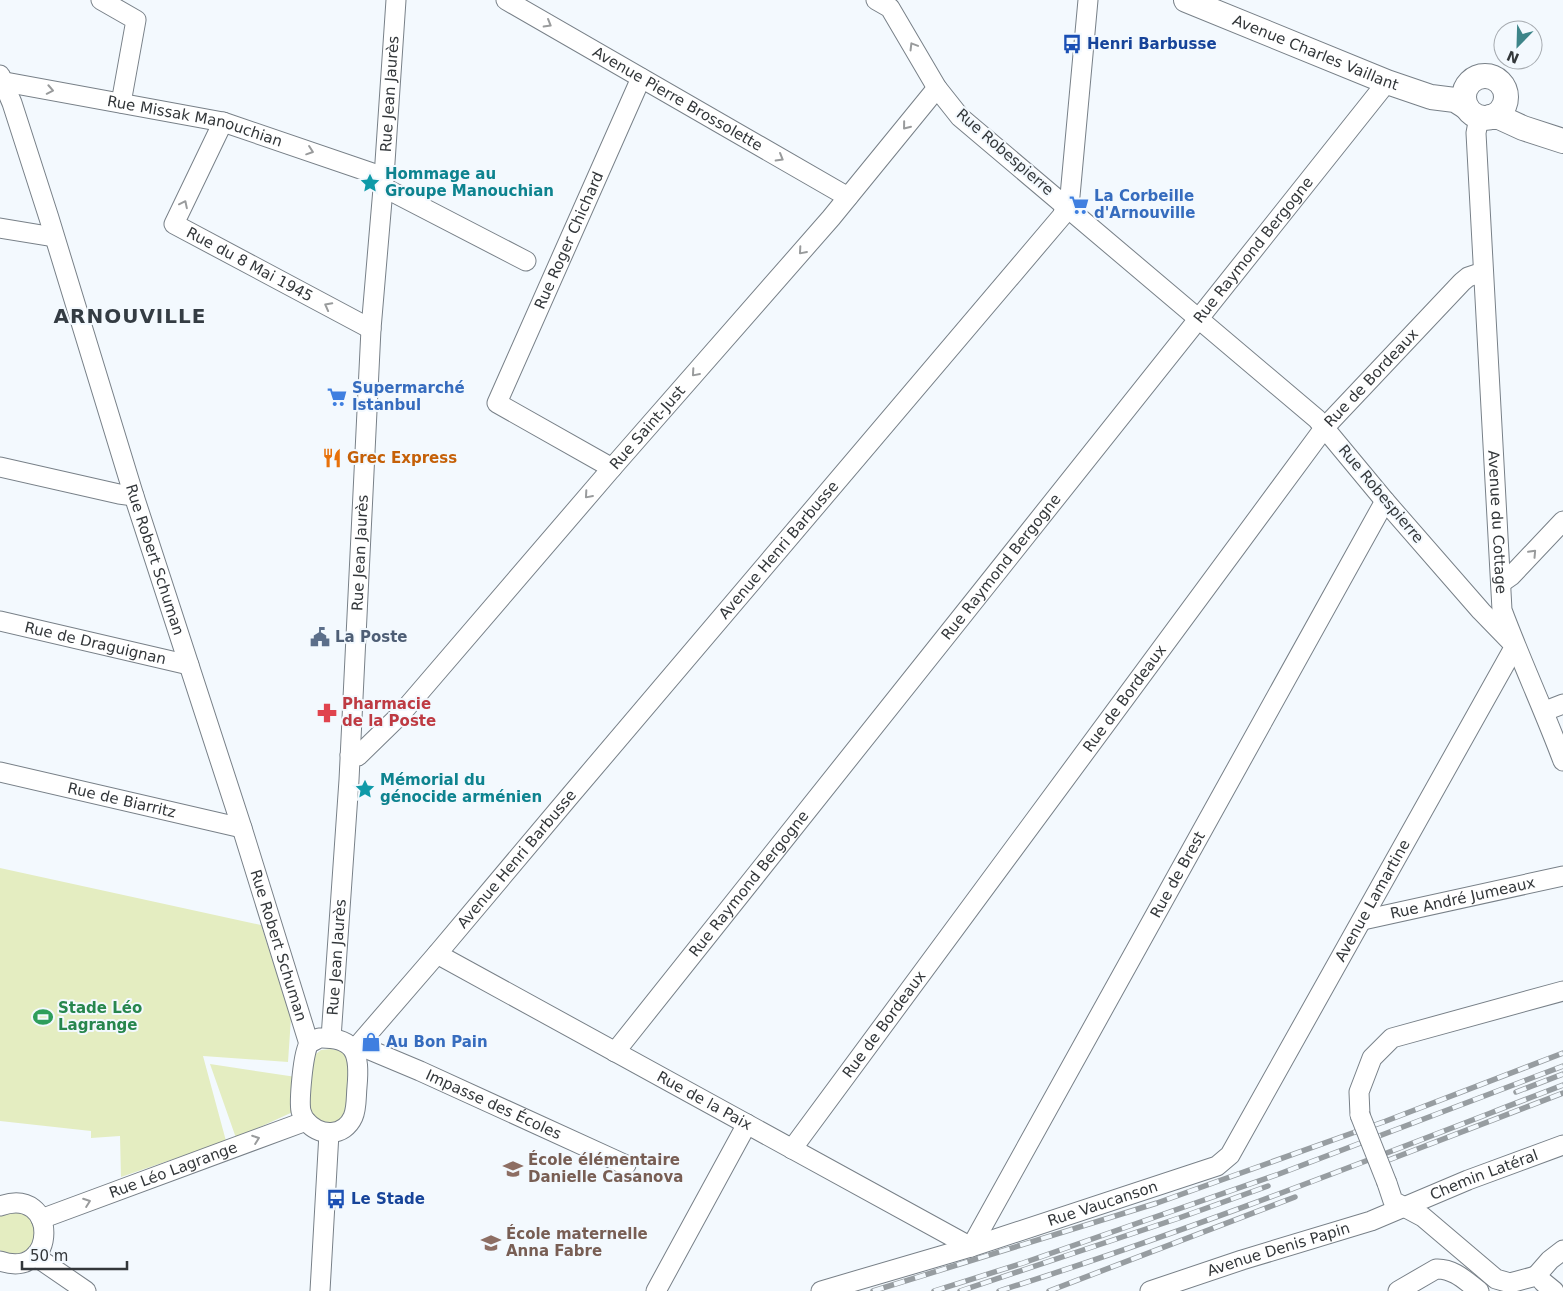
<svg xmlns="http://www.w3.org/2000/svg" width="1563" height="1291" font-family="'DejaVu Sans',sans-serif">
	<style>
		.green { fill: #e4edc1 }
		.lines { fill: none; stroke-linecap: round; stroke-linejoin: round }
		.minor-casing { stroke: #788088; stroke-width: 21 }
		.major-casing { stroke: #788088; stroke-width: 26 }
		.minor { stroke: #fff; stroke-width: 19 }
		.major { stroke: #fff; stroke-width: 24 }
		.rail-casing { stroke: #979da1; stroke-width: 5.5 }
		.rail { stroke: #f3f9fe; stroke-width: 4; stroke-dasharray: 11; stroke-linecap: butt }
		.minor-bridge-casing { stroke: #788088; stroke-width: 21; stroke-linecap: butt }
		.minor-bridge { stroke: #fff; stroke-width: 19 }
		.oneway { stroke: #999b9c }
		.labels { text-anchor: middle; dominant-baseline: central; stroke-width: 4; stroke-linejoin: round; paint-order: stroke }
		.transit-label { font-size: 15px; font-weight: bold; fill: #164399; stroke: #f3f9fe; text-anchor: start }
		.street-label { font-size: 15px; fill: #33373a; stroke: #f3f9fe }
		.culture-label { font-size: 15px; font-weight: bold; fill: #0d838f; stroke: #f3f9fe; text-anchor: start }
		.shop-label { font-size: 15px; font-weight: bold; fill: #366cbe; stroke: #f3f9fe; text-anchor: start }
		.food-label { font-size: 15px; font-weight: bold; fill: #c56008; stroke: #f3f9fe; text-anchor: start }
		.service-label { font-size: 15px; font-weight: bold; fill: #4e5e75; stroke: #f3f9fe; text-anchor: start }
		.health-label { font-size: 15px; font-weight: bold; fill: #be3a42; stroke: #f3f9fe; text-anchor: start }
		.leisure-label { font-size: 15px; font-weight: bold; fill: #27864d; stroke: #f3f9fe; text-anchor: start }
		.education-label { font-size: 15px; font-weight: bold; fill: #785e54; stroke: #f3f9fe; text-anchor: start }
		.district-label { font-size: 20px; font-weight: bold; letter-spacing: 1px; fill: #343c43; stroke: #f3f9fe }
	</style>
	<rect width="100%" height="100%" fill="#f3f9fe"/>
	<path class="green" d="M0,868l261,57 30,93 -3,44 -85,-6 23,85 -105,36 -1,-41 -29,2v-7l-91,-10z
		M331,1049l10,2 8,6v54c-15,18 -29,16 -43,-3l6,-51 9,-7z
		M210,1064l86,13 -1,34 -59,27z
		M5,1211h23l12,28 -17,17 -16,-1 -7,-5v-35z"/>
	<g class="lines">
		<defs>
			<g id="minor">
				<path d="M101,0l35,20 -15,83"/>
				<path id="s1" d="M506,0l342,197"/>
				<path id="s2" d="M0,75l12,28 37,115 85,278 108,332 67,216"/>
				<path id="s3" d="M0,81l223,41 161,55"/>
				<path id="s4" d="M1479,117l-3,16 26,477c19,51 42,100 61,151"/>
				<path id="s5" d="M223,122l-49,102 197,105"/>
				<path d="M383,187l143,74"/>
				<path d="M0,228l54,9"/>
				<path d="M0,467l119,27 15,2"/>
				<path id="s6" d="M612,468l-115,-65 144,-325"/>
				<path d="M1501,583l10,-7 52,-55"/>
				<path id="s7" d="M0,621l189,44"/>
				<path d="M1545,711l18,-7"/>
				<path id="s8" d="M350,755l8,1 42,-41 212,-247 219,-250 106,-130"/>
				<path id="s9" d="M0,772l242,56"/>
				<path id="s10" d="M1363,920l200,-44"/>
				<path id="s11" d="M437,954l534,293"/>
				<path d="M319,1038c37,-1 41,16 38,49 -1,9 0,21 -4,30 -9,20 -33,20 -47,4 -2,-2 -4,-7 -5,-10 -2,-9 2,-60 8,-67 2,-2 7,-4 10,-6z"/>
				<path id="s12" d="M331,1038l18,-258 22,-451 13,-152 12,-177"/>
				<path id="s13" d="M358,1045l62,26 206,94"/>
				<path id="s14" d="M354,1050l83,-96 132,-157 493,-581 8,-20 18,-196"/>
				<path id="s15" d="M615,1052l772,-970"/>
				<path d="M1360,1115l-1,-23 13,-34 20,-20 171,-47"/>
				<path id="s16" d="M792,1149l533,-722 137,-145 6,-5 15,-5"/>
				<path d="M1387,1183l6,18 30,16 73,62 14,4 26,-7"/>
				<path d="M0,1206c59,-21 58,75 0,55"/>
				<path id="s17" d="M41,1219l265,-98"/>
				<path id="s18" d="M971,1247l414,-746"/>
				<path d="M35,1256l51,35"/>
				<path d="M1536,1276l14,-16 13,-10"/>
				<path d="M1543,1282l11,9"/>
				<path d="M320,1291l9,-158"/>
				<path d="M656,1291l91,-167"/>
				<path id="s19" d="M821,1291l150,-44 246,-81 13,-11 285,-509 -34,-35 -96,-110 -68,-82 -357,-302 -23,-29 -47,-80 -14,-8"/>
				<path id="s20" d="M1150,1291l92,-31 129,-39 97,-41 95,-35"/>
				<path d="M1398,1291l38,-22c17,-1 30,12 43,22"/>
			</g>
			<g id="major">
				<path id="s21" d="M1186,0l201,82 44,15 24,3 11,7"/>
				<circle cx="1485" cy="97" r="21"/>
				<path d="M1490,117h9l24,11 40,13"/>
			</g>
		</defs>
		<use href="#minor" class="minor-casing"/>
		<use href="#major" class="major-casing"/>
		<use href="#minor" class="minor"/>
		<use href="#major" class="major"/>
		<defs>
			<path id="rail" d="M1516,1092l47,-18
				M1386,1161l177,-68
				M873,1291l284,-88 229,-82 177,-68
				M934,1291l89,-28 256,-89 284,-108
				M960,1291l219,-73 89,-32
				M999,1291c191,-60 377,-134 564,-206
				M1049,1291l246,-94"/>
		</defs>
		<use href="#rail" class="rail-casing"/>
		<use href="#rail" class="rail"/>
		<defs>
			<path id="minor-bridge" d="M1360,1115l27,68"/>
		</defs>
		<use href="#minor-bridge" class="minor-bridge-casing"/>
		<use href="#minor-bridge" class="minor-bridge"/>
	</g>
	<defs><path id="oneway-chevron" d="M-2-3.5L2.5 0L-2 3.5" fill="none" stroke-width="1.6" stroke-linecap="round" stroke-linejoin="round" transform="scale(1.25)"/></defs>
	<g class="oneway">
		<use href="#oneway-chevron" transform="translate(548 24) rotate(30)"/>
		<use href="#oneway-chevron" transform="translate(913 46) rotate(-121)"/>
		<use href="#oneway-chevron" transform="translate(50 90) rotate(11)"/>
		<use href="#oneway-chevron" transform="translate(906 126) rotate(129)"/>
		<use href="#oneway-chevron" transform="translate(310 151) rotate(19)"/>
		<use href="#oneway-chevron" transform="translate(780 158) rotate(30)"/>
		<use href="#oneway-chevron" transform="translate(184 204) rotate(-64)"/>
		<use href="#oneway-chevron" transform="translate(802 251) rotate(131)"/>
		<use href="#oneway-chevron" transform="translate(328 306) rotate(-152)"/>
		<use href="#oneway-chevron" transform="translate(695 373) rotate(131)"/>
		<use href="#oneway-chevron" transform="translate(588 495) rotate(131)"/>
		<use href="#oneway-chevron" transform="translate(1533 553) rotate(-47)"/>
		<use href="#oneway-chevron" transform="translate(256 1139) rotate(-20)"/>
		<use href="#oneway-chevron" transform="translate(87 1202) rotate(-20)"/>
	</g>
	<defs>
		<symbol id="bus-bare" viewBox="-9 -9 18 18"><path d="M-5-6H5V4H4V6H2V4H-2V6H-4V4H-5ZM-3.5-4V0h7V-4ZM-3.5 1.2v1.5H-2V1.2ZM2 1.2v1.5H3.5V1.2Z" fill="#1a4fb4" stroke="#f3f9fe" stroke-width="2.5" paint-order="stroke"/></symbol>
		<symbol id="sight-bare" viewBox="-9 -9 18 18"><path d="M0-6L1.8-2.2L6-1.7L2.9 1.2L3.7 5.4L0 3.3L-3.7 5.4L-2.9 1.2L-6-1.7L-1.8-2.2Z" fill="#0f9aa8" stroke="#f3f9fe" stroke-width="2.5" paint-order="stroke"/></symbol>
		<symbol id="supermarket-bare" viewBox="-9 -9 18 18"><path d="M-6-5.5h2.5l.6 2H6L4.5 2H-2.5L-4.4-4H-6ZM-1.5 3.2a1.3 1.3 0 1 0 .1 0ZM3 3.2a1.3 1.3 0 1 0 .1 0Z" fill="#3f7fe0" stroke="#f3f9fe" stroke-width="2.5" paint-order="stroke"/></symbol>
		<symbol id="restaurant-bare" viewBox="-9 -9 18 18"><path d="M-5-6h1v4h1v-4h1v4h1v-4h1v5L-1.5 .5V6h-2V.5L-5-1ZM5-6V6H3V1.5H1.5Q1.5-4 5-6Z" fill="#e8710a" stroke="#f3f9fe" stroke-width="2.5" paint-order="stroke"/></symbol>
		<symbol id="civic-bare" viewBox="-9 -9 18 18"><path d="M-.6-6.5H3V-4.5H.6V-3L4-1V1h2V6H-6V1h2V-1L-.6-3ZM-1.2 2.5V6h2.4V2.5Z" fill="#5c6f8a" stroke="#f3f9fe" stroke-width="2.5" paint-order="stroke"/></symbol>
		<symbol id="pharmacy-bare" viewBox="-9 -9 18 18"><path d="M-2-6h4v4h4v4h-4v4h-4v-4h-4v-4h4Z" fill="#e0444e" stroke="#f3f9fe" stroke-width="2.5" paint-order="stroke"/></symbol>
		<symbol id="stadium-bare" viewBox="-9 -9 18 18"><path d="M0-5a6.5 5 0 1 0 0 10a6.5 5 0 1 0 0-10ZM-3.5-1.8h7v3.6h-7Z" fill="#2e9e5b" stroke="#f3f9fe" stroke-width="2.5" paint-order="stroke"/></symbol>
		<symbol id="shop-bare" viewBox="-9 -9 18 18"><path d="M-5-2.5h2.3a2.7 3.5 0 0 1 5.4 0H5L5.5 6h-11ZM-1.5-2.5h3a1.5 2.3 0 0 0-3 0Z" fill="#3f7fe0" stroke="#f3f9fe" stroke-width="2.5" paint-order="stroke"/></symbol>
		<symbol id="school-bare" viewBox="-9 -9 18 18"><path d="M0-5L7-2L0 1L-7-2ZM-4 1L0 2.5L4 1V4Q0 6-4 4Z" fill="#8d6e63" stroke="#f3f9fe" stroke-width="2.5" paint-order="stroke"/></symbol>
	</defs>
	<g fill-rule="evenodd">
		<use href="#bus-bare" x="1058" y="30" width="28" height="28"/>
		<use href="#sight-bare" x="356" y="169" width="28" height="28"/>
		<use href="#supermarket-bare" x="1065" y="191" width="28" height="28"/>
		<use href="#supermarket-bare" x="323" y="383" width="28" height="28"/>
		<use href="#restaurant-bare" x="318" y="444" width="28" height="28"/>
		<use href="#civic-bare" x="306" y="623" width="28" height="28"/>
		<use href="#pharmacy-bare" x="313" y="699" width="28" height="28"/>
		<use href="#sight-bare" x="351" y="775" width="28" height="28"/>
		<use href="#stadium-bare" x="29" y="1003" width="28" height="28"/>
		<use href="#shop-bare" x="357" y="1028" width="28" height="28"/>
		<use href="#school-bare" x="499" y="1155" width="28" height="28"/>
		<use href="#bus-bare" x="322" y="1185" width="28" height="28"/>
		<use href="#school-bare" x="477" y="1229" width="28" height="28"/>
	</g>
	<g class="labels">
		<g class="transit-label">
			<text x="1087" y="44">Henri Barbusse</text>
			<text x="351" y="1199">Le Stade</text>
		</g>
		<g class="street-label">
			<text stroke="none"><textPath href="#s21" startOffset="140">Avenue Charles Vaillant</textPath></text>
			<text stroke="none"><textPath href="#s12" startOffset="946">Rue Jean Jaurès</textPath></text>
			<text stroke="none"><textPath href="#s1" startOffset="198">Avenue Pierre Brossolette</textPath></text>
			<text stroke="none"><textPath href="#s3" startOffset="199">Rue Missak Manouchian</textPath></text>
			<text transform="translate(1005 152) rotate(41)">Rue Robespierre</text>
			<text stroke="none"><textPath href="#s6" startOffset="310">Rue Roger Chichard</textPath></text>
			<text stroke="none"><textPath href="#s15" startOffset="1025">Rue Raymond Bergogne</textPath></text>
			<text stroke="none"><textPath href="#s5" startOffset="199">Rue du 8 Mai 1945</textPath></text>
			<text stroke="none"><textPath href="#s16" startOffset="965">Rue de Bordeaux</textPath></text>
			<text stroke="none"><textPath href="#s8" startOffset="446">Rue Saint-Just</textPath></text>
			<text transform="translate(1381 494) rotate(50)">Rue Robespierre</text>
			<text stroke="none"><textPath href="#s4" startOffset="406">Avenue du Cottage</textPath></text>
			<text stroke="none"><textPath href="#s14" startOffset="656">Avenue Henri Barbusse</textPath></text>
			<text stroke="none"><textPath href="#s12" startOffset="486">Rue Jean Jaurès</textPath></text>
			<text stroke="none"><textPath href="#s2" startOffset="509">Rue Robert Schuman</textPath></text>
			<text stroke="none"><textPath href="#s15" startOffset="620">Rue Raymond Bergogne</textPath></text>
			<text stroke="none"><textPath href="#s7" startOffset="98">Rue de Draguignan</textPath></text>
			<text stroke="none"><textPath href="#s16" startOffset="560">Rue de Bordeaux</textPath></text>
			<text stroke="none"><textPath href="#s9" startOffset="125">Rue de Biarritz</textPath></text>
			<text stroke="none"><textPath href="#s14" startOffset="251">Avenue Henri Barbusse</textPath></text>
			<text stroke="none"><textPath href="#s18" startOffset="426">Rue de Brest</textPath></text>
			<text stroke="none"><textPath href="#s15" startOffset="215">Rue Raymond Bergogne</textPath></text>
			<text stroke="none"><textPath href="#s10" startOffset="102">Rue André Jumeaux</textPath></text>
			<text stroke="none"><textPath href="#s19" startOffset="724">Avenue Lamartine</textPath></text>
			<text stroke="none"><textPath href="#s2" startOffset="914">Rue Robert Schuman</textPath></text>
			<text stroke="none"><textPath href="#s12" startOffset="81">Rue Jean Jaurès</textPath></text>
			<text stroke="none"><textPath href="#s16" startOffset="155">Rue de Bordeaux</textPath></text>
			<text stroke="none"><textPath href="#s11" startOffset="305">Rue de la Paix</textPath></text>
			<text stroke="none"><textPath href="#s13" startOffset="148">Impasse des Écoles</textPath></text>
			<text stroke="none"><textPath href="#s17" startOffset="141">Rue Léo Lagrange</textPath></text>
			<text stroke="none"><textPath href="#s20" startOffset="354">Chemin Latéral</textPath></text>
			<text stroke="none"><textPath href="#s19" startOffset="295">Rue Vaucanson</textPath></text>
			<text stroke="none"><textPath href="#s20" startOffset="135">Avenue Denis Papin</textPath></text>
		</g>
		<g class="culture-label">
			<text x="385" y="174">Hommage au<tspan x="385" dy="17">Groupe Manouchian</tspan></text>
			<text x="380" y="780">Mémorial du<tspan x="380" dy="17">génocide arménien</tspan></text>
		</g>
		<g class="shop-label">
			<text x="1094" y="196">La Corbeille<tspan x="1094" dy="17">d'Arnouville</tspan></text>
			<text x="352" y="388">Supermarché<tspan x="352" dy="17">Istanbul</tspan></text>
			<text x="386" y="1042">Au Bon Pain</text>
		</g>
		<g class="food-label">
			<text x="347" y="458">Grec Express</text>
		</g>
		<g class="service-label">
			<text x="335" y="637">La Poste</text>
		</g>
		<g class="health-label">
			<text x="342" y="704">Pharmacie<tspan x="342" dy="17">de la Poste</tspan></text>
		</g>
		<g class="leisure-label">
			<text x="58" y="1008">Stade Léo<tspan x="58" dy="17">Lagrange</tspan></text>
		</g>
		<g class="education-label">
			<text x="528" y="1160">École élémentaire<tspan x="528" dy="17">Danielle Casanova</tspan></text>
			<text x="506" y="1234">École maternelle<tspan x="506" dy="17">Anna Fabre</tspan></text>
		</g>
		<g class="district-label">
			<text x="130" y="316">ARNOUVILLE</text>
		</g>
	</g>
	<g transform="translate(1518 45) rotate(203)"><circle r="24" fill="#f3f9fe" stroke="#a6abb0"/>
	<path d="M0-4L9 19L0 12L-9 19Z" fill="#3d8589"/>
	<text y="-8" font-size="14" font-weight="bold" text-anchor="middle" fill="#33373a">N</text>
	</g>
	<path d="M22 1261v8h105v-8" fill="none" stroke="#33373a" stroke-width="2.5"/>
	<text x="30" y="1261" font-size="15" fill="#33373a" stroke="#f3f9fe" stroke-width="4" paint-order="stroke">50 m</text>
</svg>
